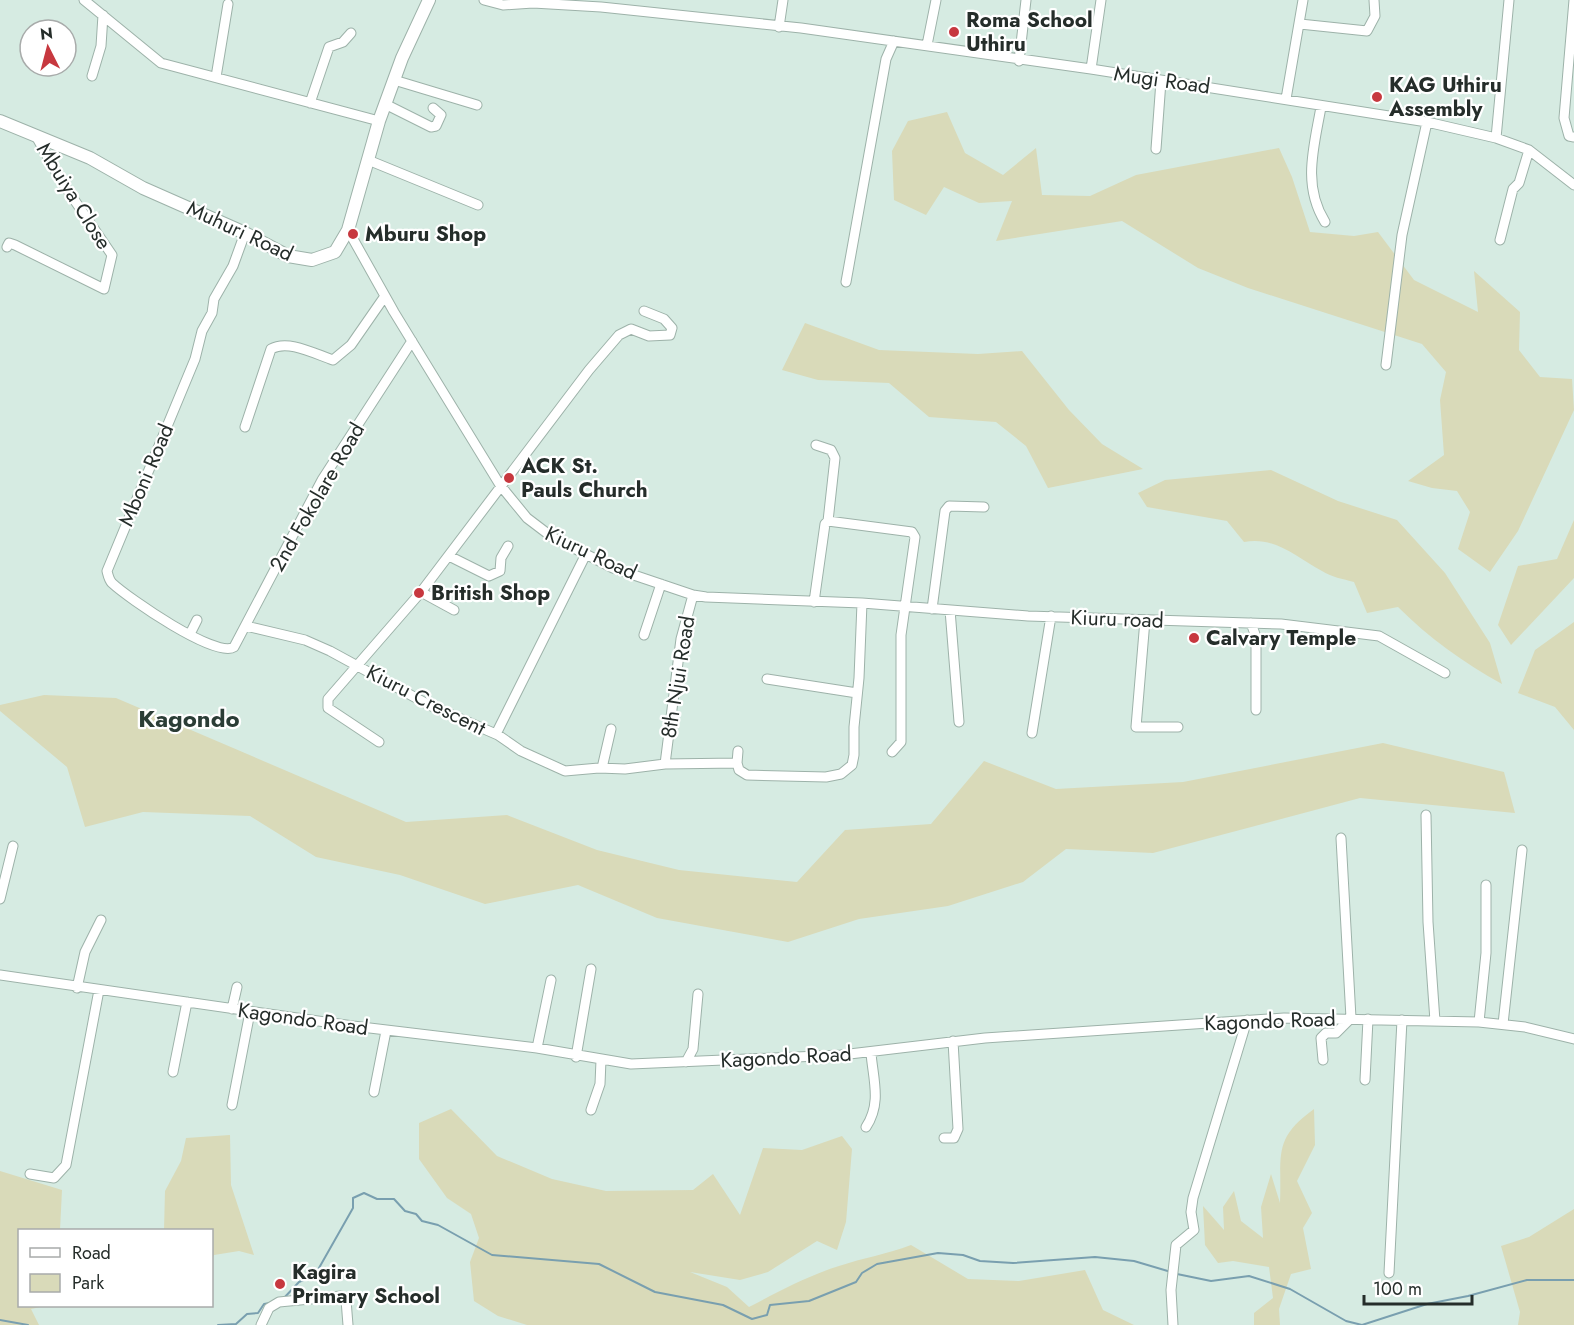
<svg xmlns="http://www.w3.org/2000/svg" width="1574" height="1325" font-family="Jost,sans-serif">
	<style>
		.green { fill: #d9dab9 }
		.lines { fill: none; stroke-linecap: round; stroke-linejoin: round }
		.stream { stroke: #799faf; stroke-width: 2 }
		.minor-casing { stroke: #9db2a9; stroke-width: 11 }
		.major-casing { stroke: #9db2a9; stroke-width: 14 }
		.minor { stroke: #fff; stroke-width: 9 }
		.major { stroke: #fff; stroke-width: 12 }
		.poi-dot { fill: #c7383f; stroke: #fff; stroke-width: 2 }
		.labels { text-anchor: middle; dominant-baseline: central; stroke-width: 4.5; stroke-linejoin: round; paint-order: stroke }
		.poi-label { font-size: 21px; font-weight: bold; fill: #252d2a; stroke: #fff; text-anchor: start }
		.street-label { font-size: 21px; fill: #252d2a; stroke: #fff }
		.quarter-label { font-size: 24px; font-weight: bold; fill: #2b3d36; stroke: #fff }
	</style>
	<rect width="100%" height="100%" fill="#d6ebe2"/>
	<path class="green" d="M947,112l18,41 38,22 33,-27 6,47 48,1 46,-21 143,-27 13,29 18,55 44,4 24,-4 36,48 64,32 -4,-41 46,41 -1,38 21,27 32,2 2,31 -56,121 -28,41 -32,-23 12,-37 -13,-21 -25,-3 -24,-7 36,-26 -4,-55 6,-28 -24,-28 -174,-56 -50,-20 -76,-47 -126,20 16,-40 -33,2 -35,-16 -18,28 -32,-15 -2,-49 16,-30z
		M805,323l74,27 99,4 44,-3 47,59 33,34 41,25 -95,19 -22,-42 -30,-24 -67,-5 -40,-34 -71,-3 -36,-10z
		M1271,470l67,31 59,19 48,53 45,70 12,41c-38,-21 -73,-46 -104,-77l-31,6 -13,-31c-11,-3 -23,-5 -32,-11 -26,-14 -47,-35 -78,-29l-17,-21 -80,-14 -9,-14 27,-13z
		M1574,520v58l-63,67 -13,-20 20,-59 39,-7z
		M1574,622v108l-19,-23 -37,-14 17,-43z
		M44,695l72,3 290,124 101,-7 90,35 82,20 118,12 48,-52 86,-6 53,-63 72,28 127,-7 200,-39 121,29 11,41 -155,-15 -207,55 -87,-4 -43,33 -75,24 -89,13 -71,23 -131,-24 -79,-33 -93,19 -85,-29 -84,-18 -66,-41 -107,-4 -58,15 -18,-60 -67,-56v-6z
		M451,1109l46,47 55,23 54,12 87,-1 20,-16 27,41 23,-67 39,2 40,-14 10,13 -6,73 -9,28 -20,-9 -49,31 -28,8 -50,-8 37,15 22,20c29,-15 58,-31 90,-41 24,-8 48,-12 72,-21l57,34 51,2 66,-11 18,40 31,15h-607l-29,-9 -24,-15 -4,-39 9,-24 -8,-24 -24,-16 -28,-39v-36z
		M1314,1109l1,36 -18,36 15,32 -9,15 8,41 -20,5 -12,35 1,16h-26v-12l19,-15 -4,-31 -36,-6 -15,2 -13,-18 -2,-39 21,24 -1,-23 11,-16 7,30 22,17 -2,-31 10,-33 9,29c2,-47 -8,-64 34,-94z
		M230,1135l1,50 23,70 -15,-4 -25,4 -2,4v-29h-48l1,-39 16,-30 5,-23z
		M0,1171l62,19 -2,40h-40v76h25l-14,3 8,16h-39z
		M1574,1209v116h-56l2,-13 -19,-66 28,-9z"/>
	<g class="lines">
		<path class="stream" d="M1177,1274l34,7 38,-5 41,13 56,32 16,4 65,-21 41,-8 59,-16h47
			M283,1299l16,-17 16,-7 38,-67v-10l11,-5 13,6h17l11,12 11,3 6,7 16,4 54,30 107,9 56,28 68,13 29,14 15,-4 3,-10 39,-4 47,-19 6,-9 15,-9 61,-11 25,2 17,6 33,2 82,-6 39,4 37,11
			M0,1320l28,5
			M218,1325l18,-1 11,-10 11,-1 6,-9 6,-1"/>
		<defs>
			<path id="minor" d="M84,0l77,63 218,58
				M484,0l19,5 30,-2 68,4 200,21 290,41 336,53 69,16 33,12 45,35
				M1574,0l-10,118 5,18 5,1
				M1300,24l67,7 8,-15 -1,-16
				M779,27l4,-27
				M927,45l9,-45
				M1019,61l7,-61
				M1091,69l10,-69
				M92,76l9,-30 2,-31
				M216,77l12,-73
				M394,80l83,25
				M1286,99l17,-99
				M310,103l19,-56 14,-5 8,-9
				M385,104l46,23 5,-1 5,-11 -8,-7
				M1321,107c-7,40 -19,78 4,115
				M1496,138l13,-138
				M1156,149l5,-68
				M368,160l110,45
				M348,230l46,82 106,173 27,33 25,19 61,31 80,27 13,2 156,6 166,13 253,8 98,12 66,37
				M245,233l-12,33 -19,33 -2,14 -10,18 -7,28 -88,212c1,4 2,9 5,12 16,15 104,76 122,64l88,-167 90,-139
				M1500,240l13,-51 6,-6 10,-33
				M7,247l2,-4 6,2 89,44 8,-34 -52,-76 -24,-43
				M846,282l40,-223 8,-18
				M1386,365l16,-130 25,-113
				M245,427l26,-78c17,-10 44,5 62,11l18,-15 34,-49
				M816,445l15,5 4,8 -7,63
				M449,556l40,20 11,-5 1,-13 7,-12
				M421,592l33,18
				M814,602l11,-78 3,-3 84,11 3,5 -14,98v107l-9,10
				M932,609l13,-98 4,-5 35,1
				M950,610l9,112
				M1145,620l-9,107h42
				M1251,623l5,14v73
				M246,626l59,14 25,11 99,54 69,30 23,16 44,20 34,-3 26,1 40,-5 16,-125 12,-44
				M190,634l7,-14
				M644,635l17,-51
				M767,679l90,14
				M1032,733l19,-117
				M496,734l90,-180
				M379,742l-51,-34v-9l93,-107 168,-222 30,-35 12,-6 18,7 21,-1 2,-7 -8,-9 -20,-8
				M737,763l2,7 8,5 79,2 15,-3 11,-9 2,-10v-28l5,-49 3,-75
				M665,764l72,-1 1,-12
				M602,768l9,-39
				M1426,815l2,107 7,99
				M0,899l13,-53
				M0,975l353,51 184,22 94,16 210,-9 144,-17 299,-20 195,4 46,5 49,12
				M77,988l8,-36 16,-32
				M232,1009l5,-22
				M1479,1022l7,-69v-68
				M1503,1024l19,-174
				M537,1048l14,-68
				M576,1057l15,-88
				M1323,1060l-2,-22 5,-5h10l15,-15 -10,-180
				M686,1062l7,-13 5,-55
				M173,1072l14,-70
				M1365,1080l3,-61
				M374,1092l12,-61
				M232,1105l18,-93
				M591,1110l9,-26 1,-24
				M866,1127c16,-24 7,-48 5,-74
				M944,1138h10l4,-9 -5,-88
				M30,1174l24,4 12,-13 33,-175
				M1389,1273l13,-253
				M261,1325l8,-17 10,-6 62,-6 5,4 2,25
				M1173,1325l-2,-35 5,-45 18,-15 -3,-18 2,-14 54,-178"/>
			<path id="major" d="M0,121l90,37 53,30 102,45 43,23 24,4 23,-8 13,-22 31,-109 23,-63 27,-58"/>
		</defs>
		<use href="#minor" class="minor-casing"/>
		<use href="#major" class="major-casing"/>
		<use href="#minor" class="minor"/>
		<use href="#major" class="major"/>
	</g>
	<g class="poi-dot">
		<circle cx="954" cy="32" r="6"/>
		<circle cx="1377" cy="97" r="6"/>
		<circle cx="353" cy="234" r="6"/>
		<circle cx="509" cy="478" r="6"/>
		<circle cx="419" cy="593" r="6"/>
		<circle cx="1194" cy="638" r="6"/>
		<circle cx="280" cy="1284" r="6"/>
	</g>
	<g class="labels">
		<g class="poi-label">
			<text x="966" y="20">Roma School<tspan x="966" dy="24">Uthiru</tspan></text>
			<text x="1389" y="85">KAG Uthiru<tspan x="1389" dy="24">Assembly</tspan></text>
			<text x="365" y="234">Mburu Shop</text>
			<text x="521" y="466">ACK St.<tspan x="521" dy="24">Pauls Church</tspan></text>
			<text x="431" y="593">British Shop</text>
			<text x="1206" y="638">Calvary Temple</text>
			<text x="292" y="1272">Kagira<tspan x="292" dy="24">Primary School</tspan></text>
		</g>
		<g class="street-label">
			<text transform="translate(1162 80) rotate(8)">Mugi Road</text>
			<text transform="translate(74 196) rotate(58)">Mbuiya Close</text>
			<text transform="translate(240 231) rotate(25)">Muhuri Road</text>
			<text transform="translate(146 475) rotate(-67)">Mboni Road</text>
			<text transform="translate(317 497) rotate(-60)">2nd Fokolare Road</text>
			<text transform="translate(591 553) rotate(25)">Kiuru Road</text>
			<text transform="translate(1117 619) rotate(2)">Kiuru road</text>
			<text transform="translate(678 677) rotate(-81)">8th Njui Road</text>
			<text transform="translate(426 700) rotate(27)">Kiuru Crescent</text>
			<text transform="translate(303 1019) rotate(8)">Kagondo Road</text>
			<text transform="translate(1270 1021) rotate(-2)">Kagondo Road</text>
			<text transform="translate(786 1057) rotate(-3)">Kagondo Road</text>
		</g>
		<g class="quarter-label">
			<text x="189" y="718">Kagondo</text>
		</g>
	</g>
	<rect x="18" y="1229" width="195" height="78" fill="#ffffff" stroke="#a8abaa" stroke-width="1.5"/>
	<rect x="30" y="1248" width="30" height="9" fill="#ffffff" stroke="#a8abaa" stroke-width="1.5"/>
	<text x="72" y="1259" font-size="18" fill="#252d2a">Road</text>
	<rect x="30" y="1274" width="30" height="18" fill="#d9dab9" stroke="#a8abaa" stroke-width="1.5"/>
	<text x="72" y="1289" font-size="18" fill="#252d2a">Park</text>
	<g transform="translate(48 48) rotate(354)"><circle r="28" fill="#ffffff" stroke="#a8abaa" stroke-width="1.5"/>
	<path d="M0-4.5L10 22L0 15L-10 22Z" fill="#c7383f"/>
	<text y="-9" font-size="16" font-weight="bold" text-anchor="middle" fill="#252d2a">N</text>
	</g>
	<path d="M1364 1295v9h108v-9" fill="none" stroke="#252d2a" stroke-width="3"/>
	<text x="1373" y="1295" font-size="18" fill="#252d2a" stroke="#ffffff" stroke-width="4.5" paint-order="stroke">100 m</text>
</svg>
